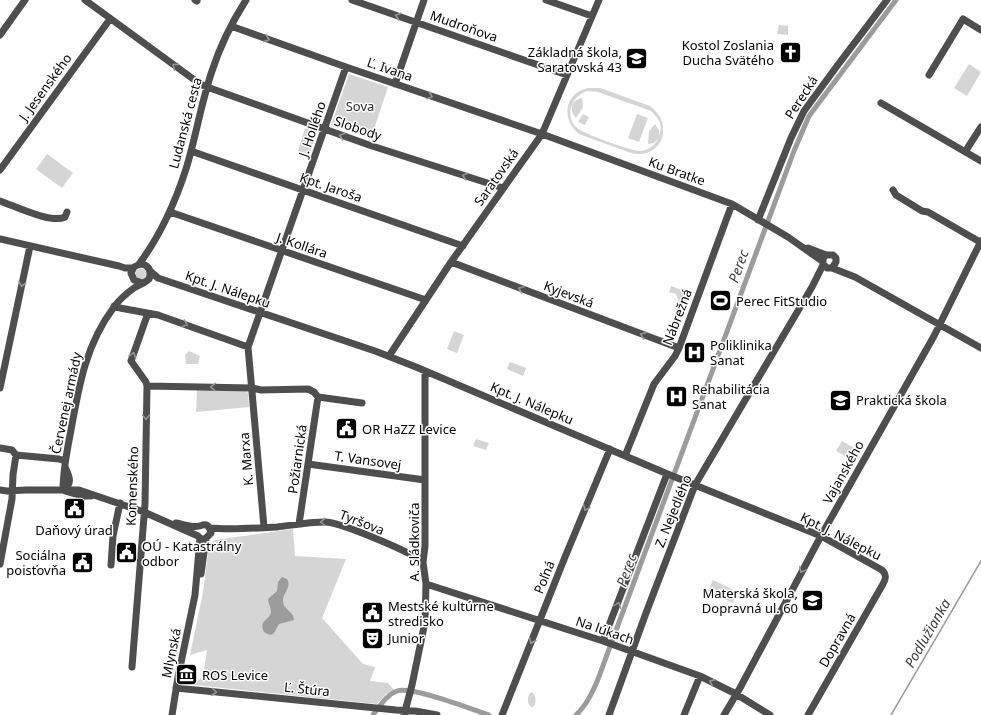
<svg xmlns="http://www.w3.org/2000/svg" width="981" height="715" font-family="'Noto Sans',sans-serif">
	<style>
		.green { fill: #d5d5d5; fill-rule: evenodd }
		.water { fill: #9c9c9c }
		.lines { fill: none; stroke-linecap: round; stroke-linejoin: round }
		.stream { stroke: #9c9c9c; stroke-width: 1.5 }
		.canal { stroke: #9c9c9c; stroke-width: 5 }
		.minor { stroke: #4e4e4e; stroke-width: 7 }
		.oneway { stroke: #959595 }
		.labels { text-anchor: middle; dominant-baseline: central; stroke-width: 3; stroke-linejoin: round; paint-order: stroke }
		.street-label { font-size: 13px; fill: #000; stroke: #fff }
		.poi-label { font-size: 13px; fill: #000; stroke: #fff; text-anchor: start }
		.park-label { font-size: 13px; fill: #2c2c2c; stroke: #fff }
		.water-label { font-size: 14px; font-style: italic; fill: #3d3d3d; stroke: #fff }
	</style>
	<rect width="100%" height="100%" fill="#fff"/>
	<path class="green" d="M779,25l9,1v9l-11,-1z
		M969,64l12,8 -14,24 -13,-8z
		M349,74l39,13 -17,51 -40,-13z
		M588,88h12l50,18c8,6 14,15 13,26 0,13 -13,23 -25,22 -6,0 -12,-3 -18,-5 -14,-5 -27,-10 -41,-15 -18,-15 -15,-41 9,-46zM587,91l11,1 53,19 5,5 4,7 1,6 -2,7v-6l-4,-6 -6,7 -1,13 6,-1 4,-4c-3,6 -9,11 -17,12 -8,1 -57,-17 -64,-23 -13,-12 -6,-31 10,-37z
		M582,98l1,9 -7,11c-8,-9 -4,-18 6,-20z
		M583,114l6,3 -4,8 -7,-3z
		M637,114l11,4 -9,24 -11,-4z
		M305,128l4,1 -2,8 7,2 -5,15 -11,-3z
		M47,154l26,19 -11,15 -26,-19z
		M135.5 274a5.5 5.5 0 1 1 11 0a5.5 5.5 0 1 1-11 0Z
		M671,286l16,6 -4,11 -4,-1 -3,-8 -7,-2z
		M454,331l10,4 -7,18 -10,-4z
		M189,351l11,5 -2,8h-12l-1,-9z
		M510,362l16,6 -3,8 -16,-7z
		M197,389l49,2 2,2 1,14 -53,5z
		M476,439l13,4 -3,7 -13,-4z
		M842,441l12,7 -5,10 -13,-7z
		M293,529l2,27 51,3 -24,59 41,46 12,3 -5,14 18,2 6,7 -8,4 -9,10 -192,-20 -1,-1 11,1 8,-8 4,-26 -17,5 13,-63 6,-45 2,-4 4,-3z
		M713,580l25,12 -5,11 -25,-12z
		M532,692c4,4 5,11 1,15h-2c-4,-3 -4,-10 -1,-14z"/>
	<path class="water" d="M282,577l5,2c5,9 -4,13 -4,22 0,9 11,10 11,19l-15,4c-5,7 -4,15 -15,8 -6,-13 6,-11 7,-20 0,-5 -3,-9 -3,-13l9,-8 1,-9z"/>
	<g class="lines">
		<path class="stream" d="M891,715l90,-154"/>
		<path class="canal" d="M373,715c7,-9 13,-20 24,-24 15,-5 74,18 92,24
			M576,715c17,-16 24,-42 32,-63l186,-501 15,-35 87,-116"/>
		<path class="minor" d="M85,0l115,84 7,3 162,58 134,43
			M195,0l2,1
			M352,0l215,75
			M546,0l46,16
			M231,26l115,41 196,67 190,70 56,33 34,24
			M0,35l25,-35
			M929,75l34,-56 18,11
			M395,84l29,-84
			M881,103l100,58
			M191,151l272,95
			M965,152l16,-25
			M0,170l110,-151
			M893,190l3,5 26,16 6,1 52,30
			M0,201c15,5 51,23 65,16l2,-5
			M170,212l256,88
			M758,220l33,-82 13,-27 33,-45 50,-66
			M0,239l119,27 6,2h8
			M808,248l18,7h7l3,3v4l-4,6h-5l-4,-4v-6l3,-3
			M451,262l228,86
			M139,264c21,-28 36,-61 47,-95 10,-32 15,-66 26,-98 8,-25 20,-49 34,-71
			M832,268l23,9 126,71
			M150,271l8,7 217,73 41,16 254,108 151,61 61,34c5,5 4,9 1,14l-75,131
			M114,306l6,2 38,7 90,32
			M389,356l62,-94 91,-128 57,-134
			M147,386l105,2 9,2 47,-1 6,3 4,5 44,6
			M0,388l30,-142
			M0,448l12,2 4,5 43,4 6,2
			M625,456l29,-72 21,-28 4,-8 53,-144
			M308,464l117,16
			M64,489c9,-6 5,-13 1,-22
			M0,490l7,1 19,-1h53l65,22 54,24
			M63,490c0,-20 4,-40 8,-60 8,-45 15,-86 43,-123 5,-7 13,-14 20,-19 5,-3 11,-5 15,-9 4,-11 -5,-19 -15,-12l-3,6 3,7 8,3
			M65,491l17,5h9
			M176,523c7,1 16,5 23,3 4,0 3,-2 7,-1 4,1 4,5 5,8l-5,5
			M299,524l19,-127
			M264,527l-16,-180 98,-280
			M210,528c22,2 45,0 67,-1 16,-2 32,-5 48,-5 15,0 86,30 98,40
			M0,564l12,-65 1,-24 3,-20
			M111,565l2,-29 7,-33
			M201,574l5,-36
			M426,584l177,57 97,35 36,18 34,21
			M603,641l64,-167
			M132,667l13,-163 2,-118 -1,-4 -15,-21 17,-48
			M176,688l220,22 19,1 22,4
			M172,715l6,-38 17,-82 5,-57
			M404,715l8,-30 13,-63 1,-38 -3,-22 2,-16v-175
			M502,715l63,-158 45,-108
			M609,715l37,-102 49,-128 117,-198 11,-22
			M684,715l16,-39
			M724,715l16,-27 82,-154 112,-198 47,-95"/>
	</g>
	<defs><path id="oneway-chevron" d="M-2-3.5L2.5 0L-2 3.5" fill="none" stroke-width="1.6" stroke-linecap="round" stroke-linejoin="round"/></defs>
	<g class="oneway">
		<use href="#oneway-chevron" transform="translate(398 16) rotate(-161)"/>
		<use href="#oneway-chevron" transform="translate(267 39) rotate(20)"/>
		<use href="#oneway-chevron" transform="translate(175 66) rotate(-144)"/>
		<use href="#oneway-chevron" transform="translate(430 96) rotate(19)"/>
		<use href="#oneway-chevron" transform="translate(342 136) rotate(-161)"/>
		<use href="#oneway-chevron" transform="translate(465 176) rotate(-162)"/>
		<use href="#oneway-chevron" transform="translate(22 284) rotate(102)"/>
		<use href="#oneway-chevron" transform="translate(521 289) rotate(-160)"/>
		<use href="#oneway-chevron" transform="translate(185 324) rotate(19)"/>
		<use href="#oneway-chevron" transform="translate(643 335) rotate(-159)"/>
		<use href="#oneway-chevron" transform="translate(133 355) rotate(-72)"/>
		<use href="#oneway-chevron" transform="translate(213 387) rotate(-178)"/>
		<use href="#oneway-chevron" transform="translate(146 417) rotate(91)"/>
		<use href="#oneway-chevron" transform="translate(586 508) rotate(113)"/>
		<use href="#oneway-chevron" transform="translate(323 522) rotate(179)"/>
		<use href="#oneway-chevron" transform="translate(802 570) rotate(118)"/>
		<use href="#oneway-chevron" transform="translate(618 605) rotate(-69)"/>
		<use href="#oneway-chevron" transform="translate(532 641) rotate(113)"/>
		<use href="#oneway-chevron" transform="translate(712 682) rotate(-156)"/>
		<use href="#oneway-chevron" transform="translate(214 692) rotate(6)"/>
	</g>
	<defs>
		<symbol id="church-square" viewBox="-11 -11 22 22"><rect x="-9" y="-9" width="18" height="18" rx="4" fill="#000" stroke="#fff"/><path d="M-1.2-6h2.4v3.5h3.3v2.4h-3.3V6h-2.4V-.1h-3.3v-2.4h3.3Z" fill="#fff"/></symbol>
		<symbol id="school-square" viewBox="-11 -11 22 22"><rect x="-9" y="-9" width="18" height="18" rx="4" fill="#000" stroke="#fff"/><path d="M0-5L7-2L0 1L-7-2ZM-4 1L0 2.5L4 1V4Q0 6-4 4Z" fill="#fff"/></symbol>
		<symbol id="stadium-square" viewBox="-11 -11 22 22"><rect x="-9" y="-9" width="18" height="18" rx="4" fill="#000" stroke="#fff"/><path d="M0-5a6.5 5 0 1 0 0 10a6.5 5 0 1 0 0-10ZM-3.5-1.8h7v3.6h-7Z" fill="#fff"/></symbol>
		<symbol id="hospital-square" viewBox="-11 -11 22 22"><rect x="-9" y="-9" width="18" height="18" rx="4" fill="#000" stroke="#fff"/><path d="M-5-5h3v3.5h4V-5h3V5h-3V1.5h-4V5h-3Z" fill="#fff"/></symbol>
		<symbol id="civic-square" viewBox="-11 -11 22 22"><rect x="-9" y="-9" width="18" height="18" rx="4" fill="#000" stroke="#fff"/><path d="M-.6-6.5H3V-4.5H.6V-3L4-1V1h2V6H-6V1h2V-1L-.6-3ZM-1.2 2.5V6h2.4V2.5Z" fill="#fff"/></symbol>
		<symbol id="theatre-square" viewBox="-11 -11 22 22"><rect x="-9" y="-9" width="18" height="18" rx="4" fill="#000" stroke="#fff"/><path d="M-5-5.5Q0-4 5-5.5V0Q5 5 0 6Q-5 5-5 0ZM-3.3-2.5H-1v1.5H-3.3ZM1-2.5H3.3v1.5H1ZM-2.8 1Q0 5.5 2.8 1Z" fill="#fff"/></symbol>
		<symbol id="museum-square" viewBox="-11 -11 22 22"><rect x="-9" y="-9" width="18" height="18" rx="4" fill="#000" stroke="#fff"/><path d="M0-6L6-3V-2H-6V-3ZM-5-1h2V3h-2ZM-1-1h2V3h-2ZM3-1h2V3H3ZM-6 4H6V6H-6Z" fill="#fff"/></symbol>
	</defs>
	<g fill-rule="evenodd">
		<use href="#church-square" x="778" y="40" width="25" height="25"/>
		<use href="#school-square" x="624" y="46" width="25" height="25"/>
		<use href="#stadium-square" x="708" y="288" width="25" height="25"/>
		<use href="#hospital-square" x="682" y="340" width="25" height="25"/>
		<use href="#hospital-square" x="664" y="384" width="25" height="25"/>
		<use href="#school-square" x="828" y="388" width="25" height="25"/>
		<use href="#civic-square" x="334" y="416" width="25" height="25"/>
		<use href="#civic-square" x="62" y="496" width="25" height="25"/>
		<use href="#civic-square" x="114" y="540" width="25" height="25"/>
		<use href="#civic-square" x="70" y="550" width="25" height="25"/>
		<use href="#school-square" x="800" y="588" width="25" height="25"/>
		<use href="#civic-square" x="360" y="600" width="25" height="25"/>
		<use href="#theatre-square" x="360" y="626" width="25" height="25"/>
		<use href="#museum-square" x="174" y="662" width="25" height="25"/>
	</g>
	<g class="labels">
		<g class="street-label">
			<text transform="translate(464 26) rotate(19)">Mudroňova</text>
			<text transform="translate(390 69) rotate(19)">Ľ. Ivana</text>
			<text transform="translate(45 87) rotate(-54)">J. Jesenského</text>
			<text transform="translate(801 97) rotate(-57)">Perecká</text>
			<text transform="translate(185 123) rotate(-75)">Ludanská cesta</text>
			<text transform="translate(358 128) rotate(19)">Slobody</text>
			<text transform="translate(312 129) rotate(-71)">J. Hollého</text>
			<text transform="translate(677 171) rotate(20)">Ku Bratke</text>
			<text transform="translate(496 177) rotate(-55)">Saratovská</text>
			<text transform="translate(331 187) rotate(19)">Kpt. Jaroša</text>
			<text transform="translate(302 245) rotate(19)">J. Kollára</text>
			<text transform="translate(228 289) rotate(19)">Kpt. J. Nálepku</text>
			<text transform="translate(569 294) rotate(21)">Kyjevská</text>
			<text transform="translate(677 317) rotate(-69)">Nábrežná</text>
			<text transform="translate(66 403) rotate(-78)">Červenej armády</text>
			<text transform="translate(532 403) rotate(23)">Kpt. J. Nálepku</text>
			<text transform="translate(246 459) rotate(-95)">K. Marxa</text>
			<text transform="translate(297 459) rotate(-82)">Požiarnická</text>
			<text transform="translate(368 460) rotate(8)">T. Vansovej</text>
			<text transform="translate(843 472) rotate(-61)">Vajanského</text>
			<text transform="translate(132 486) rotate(-88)">Komenského</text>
			<text transform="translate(673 511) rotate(-68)">Z. Nejedlého</text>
			<text transform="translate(362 522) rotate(21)">Tyršova</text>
			<text transform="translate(841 536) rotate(27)">Kpt. J. Nálepku</text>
			<text transform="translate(414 542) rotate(-90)">A. Sládkoviča</text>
			<text transform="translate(544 577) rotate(-68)">Poľná</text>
			<text transform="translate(605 630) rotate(19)">Na lúkach</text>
			<text transform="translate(837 640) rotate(-60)">Dopravná</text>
			<text transform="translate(171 653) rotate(-78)">Mlynská</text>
			<text transform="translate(307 689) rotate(6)">Ľ. Štúra</text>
		</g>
		<g class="poi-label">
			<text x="774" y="45" text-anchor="end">Kostol Zoslania<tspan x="774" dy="15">Ducha Svätého</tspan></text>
			<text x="622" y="52" text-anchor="end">Základná škola,<tspan x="622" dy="15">Saratovská 43</tspan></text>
			<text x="736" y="301">Perec FitStudio</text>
			<text x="710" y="345">Poliklinika<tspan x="710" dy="15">Sanat</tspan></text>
			<text x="692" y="389">Rehabilitácia<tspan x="692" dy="15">Sanat</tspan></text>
			<text x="856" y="400">Praktická škola</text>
			<text x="362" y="429">OR HaZZ Levice</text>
			<text x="74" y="530" text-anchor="middle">Daňový úrad</text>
			<text x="142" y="546">OÚ - Katastrálny<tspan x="142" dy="15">odbor</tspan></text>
			<text x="66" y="555" text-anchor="end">Sociálna<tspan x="66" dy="15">poisťovňa</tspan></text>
			<text x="798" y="593" text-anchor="end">Materská škola,<tspan x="798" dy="15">Dopravná ul. 60</tspan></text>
			<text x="388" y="606">Mestské kultúrne<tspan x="388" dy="15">stredisko</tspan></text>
			<text x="388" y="638">Junior</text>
			<text x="202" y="675">ROS Levice</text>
		</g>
		<g class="park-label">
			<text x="360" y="106">Sova</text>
		</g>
		<g class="water-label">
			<text transform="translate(738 266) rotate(-70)">Perec</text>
			<text transform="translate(626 570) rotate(-70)">Perec</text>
			<text transform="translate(927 633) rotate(-60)">Podlužianka</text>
		</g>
	</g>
</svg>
